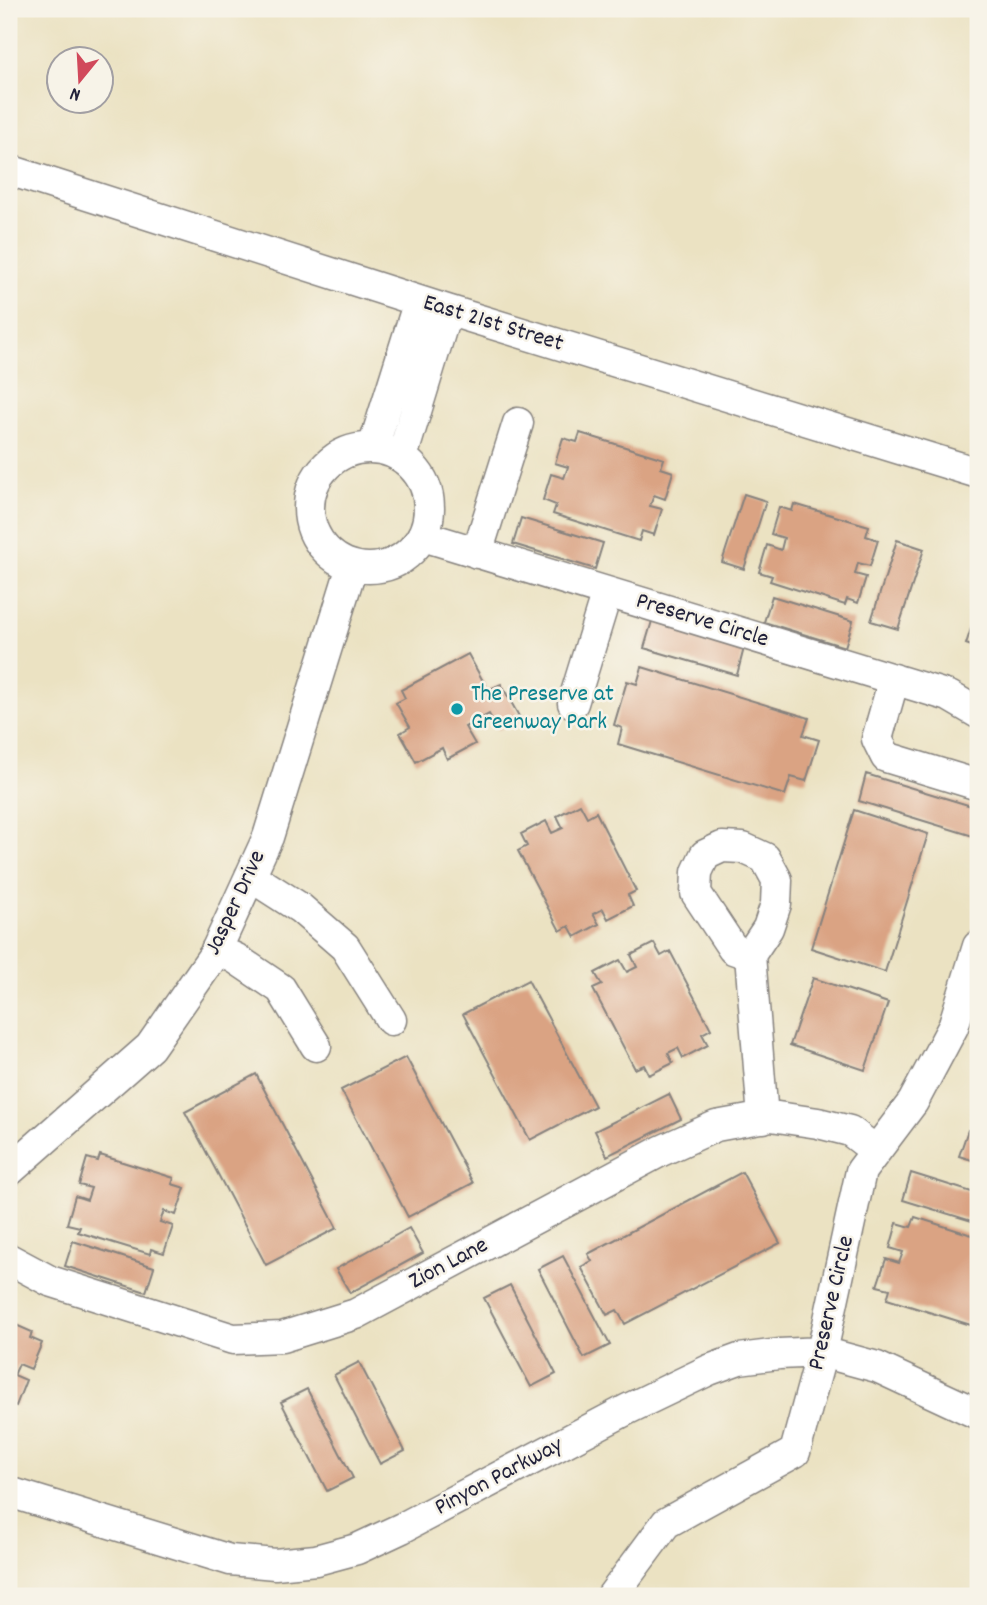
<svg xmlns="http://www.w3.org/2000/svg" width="987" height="1605" font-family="Dekko,sans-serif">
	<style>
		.building { fill: #daa383 }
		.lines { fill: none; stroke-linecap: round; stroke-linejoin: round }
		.minor-casing { stroke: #86827e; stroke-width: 33 }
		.minor { stroke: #fff; stroke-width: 30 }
		.culture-dot { fill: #0f9aa8; stroke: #f7f3e8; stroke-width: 2.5 }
		.labels { text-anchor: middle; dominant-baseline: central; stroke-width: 5; stroke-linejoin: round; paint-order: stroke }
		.street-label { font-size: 24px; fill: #22223b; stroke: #f7f3e8 }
		.culture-label { font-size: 24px; fill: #0d838f; stroke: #f7f3e8; text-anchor: start }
	</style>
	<rect width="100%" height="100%" fill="#f7f3e8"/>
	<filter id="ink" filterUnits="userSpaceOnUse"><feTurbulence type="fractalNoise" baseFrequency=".0143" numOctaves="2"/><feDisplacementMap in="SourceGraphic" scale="14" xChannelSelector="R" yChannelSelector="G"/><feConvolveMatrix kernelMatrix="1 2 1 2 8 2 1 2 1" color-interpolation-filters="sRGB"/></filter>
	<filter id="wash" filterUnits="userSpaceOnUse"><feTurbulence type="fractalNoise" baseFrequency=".00686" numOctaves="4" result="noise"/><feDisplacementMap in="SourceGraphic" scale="28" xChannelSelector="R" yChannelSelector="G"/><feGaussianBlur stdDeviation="1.57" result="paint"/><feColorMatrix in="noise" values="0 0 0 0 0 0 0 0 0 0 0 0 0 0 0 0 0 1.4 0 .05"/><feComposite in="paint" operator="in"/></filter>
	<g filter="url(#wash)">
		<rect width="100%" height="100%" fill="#ebe2c2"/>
		<g id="blocks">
			<path class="building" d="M580,433l84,26 -3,9 12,4 -8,27 -11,-4 -4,11 12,3 -8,26 -12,-4 -3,10 -86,-27 3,-9 -13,-5 8,-26 13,4 4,-11 -13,-4 8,-25 14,4z
				M744,494l22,7 -22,68 -22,-7z
				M794,504l75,22 -3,10 12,4 -8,26 -12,-3 -3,11 11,3 -8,26 -11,-4 -2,6 -75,-24 2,-5 -13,-4 8,-27 14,5 3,-12 -13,-4 8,-27 13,4z
				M521,518l82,25 -8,26 -82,-25z
				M897,540l27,9 -26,80 -27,-8z
				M772,596l81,25 -8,26 -81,-25z
				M978,607v41l-12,-4z
				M652,621l92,27 -7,27 -93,-27z
				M468,654l20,36 13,-6 19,34 -22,12 -9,-16 -24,13 10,17 -28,15 -5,-11 -26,14 -16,-29 10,-6 -14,-24 9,-5 -4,-8z
				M642,667l167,51 -6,17 16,5 -13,41 -15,-4 -6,18 -167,-51 4,-16 -8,-3 13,-44 10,3z
				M866,774l112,34v9l-5,19 -114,-35z
				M580,804l7,13 9,-5 40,79 -8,4 5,11 -25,13 -5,-10 -10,5 6,10 -24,13 -6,-11 -9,5 -42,-80 9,-5 -6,-12 25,-13 6,12 11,-5 -6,-12z
				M854,810l74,24 -43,138 -74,-24z
				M654,943l7,13 9,-5 41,78 -9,5 6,11 -25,13 -5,-10 -10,5 5,10 -24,12 -5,-10 -9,4 -42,-80 9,-4 -7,-12 25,-13 7,12 10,-5 -6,-12z
				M813,978l75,25 -23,67 -75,-25z
				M528,980l67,126 -65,34 -67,-126z
				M406,1057l67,126 -65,34 -67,-127z
				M256,1074l81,154 -71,37 -81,-153z
				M669,1094l12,25 -74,37 -12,-25z
				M968,1130l10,3v29l-19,-6z
				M100,1155l74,23 -2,6 13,4 -9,27 -12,-4 -4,11 13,4 -9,27 -13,-4 -1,5 -72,-22 2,-5 -13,-3 8,-28 12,4 4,-12 -12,-3 8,-27 11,3z
				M742,1172l38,71 -155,81 -8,-14 -10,5 -26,-48 11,-6 -4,-7z
				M911,1173l67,21v29l-75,-23z
				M915,1217l63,20v80l-4,9 -87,-27 3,-10 -13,-3 9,-27 13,4 4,-11 -13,-4 7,-25 14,4z
				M409,1228l14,25 -73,40 -14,-24z
				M73,1241l81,26 -8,25 -81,-26z
				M563,1256l47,89 -26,13 -46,-89z
				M510,1285l46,89 -25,13 -47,-89z
				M9,1322l23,10 -2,6 12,5 -11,26 -12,-5 -5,11 12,5 -10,26 -7,-3z
				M359,1362l46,89 -25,13 -46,-89z
				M307,1389l46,89 -26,13 -46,-89z"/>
		</g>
	</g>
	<g filter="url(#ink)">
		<use href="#blocks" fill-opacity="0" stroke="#86827e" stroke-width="2"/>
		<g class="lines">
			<defs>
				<path id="minor" d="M9,170l438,140 531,163
					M309 508a60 60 0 1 1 120 0a60 60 0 1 1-120 0Z
					M373,448l46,-147
					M402,457l45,-147
					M423,536l526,160 29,17
					M477,553l41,-130
					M894,679l-17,60 9,18 92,28
					M573,703l34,-111
					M250,876l50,32 45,39 46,73
					M216,950l19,8 46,31 35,57
					M750,955l-17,-6 -37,-56 1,-21 8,-17 17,-8 21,1 22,10 12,22 -1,24 -8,24 -18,27 13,163
					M9,1171l141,-124 64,-92 54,-118 84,-271
					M9,1259l41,22 183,58 49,-2 74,-23 305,-163 55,-25 55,-10 47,7 32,8 26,20
					M9,1492l221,68 45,4 41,-4 41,-11 45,-21 226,-119 81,-39 30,-11 40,-5 43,-2 55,15 101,47
					M612,1596l54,-73 129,-71 27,-100 39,-181 52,-69 40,-75 25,-81"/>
			</defs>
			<use href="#minor" class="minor-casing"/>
			<use href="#minor" class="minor"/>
		</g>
	</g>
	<circle class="culture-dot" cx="457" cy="709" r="7"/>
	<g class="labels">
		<g class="street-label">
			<text transform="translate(493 324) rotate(17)">East 21st Street</text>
			<text transform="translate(702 621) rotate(17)">Preserve Circle</text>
			<text transform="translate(236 903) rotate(-65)">Jasper Drive</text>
			<text transform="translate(449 1264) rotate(-28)">Zion Lane</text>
			<text transform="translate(832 1303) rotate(-77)">Preserve Circle</text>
			<text transform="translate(499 1477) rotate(-28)">Pinyon Parkway</text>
		</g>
		<g class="culture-label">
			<text x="471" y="695">The Preserve at<tspan x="471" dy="28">Greenway Park</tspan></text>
		</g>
	</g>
	<rect width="987" height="1605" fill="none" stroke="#f7f3e8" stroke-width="35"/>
	<g transform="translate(80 80) rotate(198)"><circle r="33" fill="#f7f3e8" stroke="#a29fa3" stroke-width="2"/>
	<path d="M0-5L12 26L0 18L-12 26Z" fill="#d1495b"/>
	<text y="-10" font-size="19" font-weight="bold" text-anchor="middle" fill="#22223b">N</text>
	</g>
</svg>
